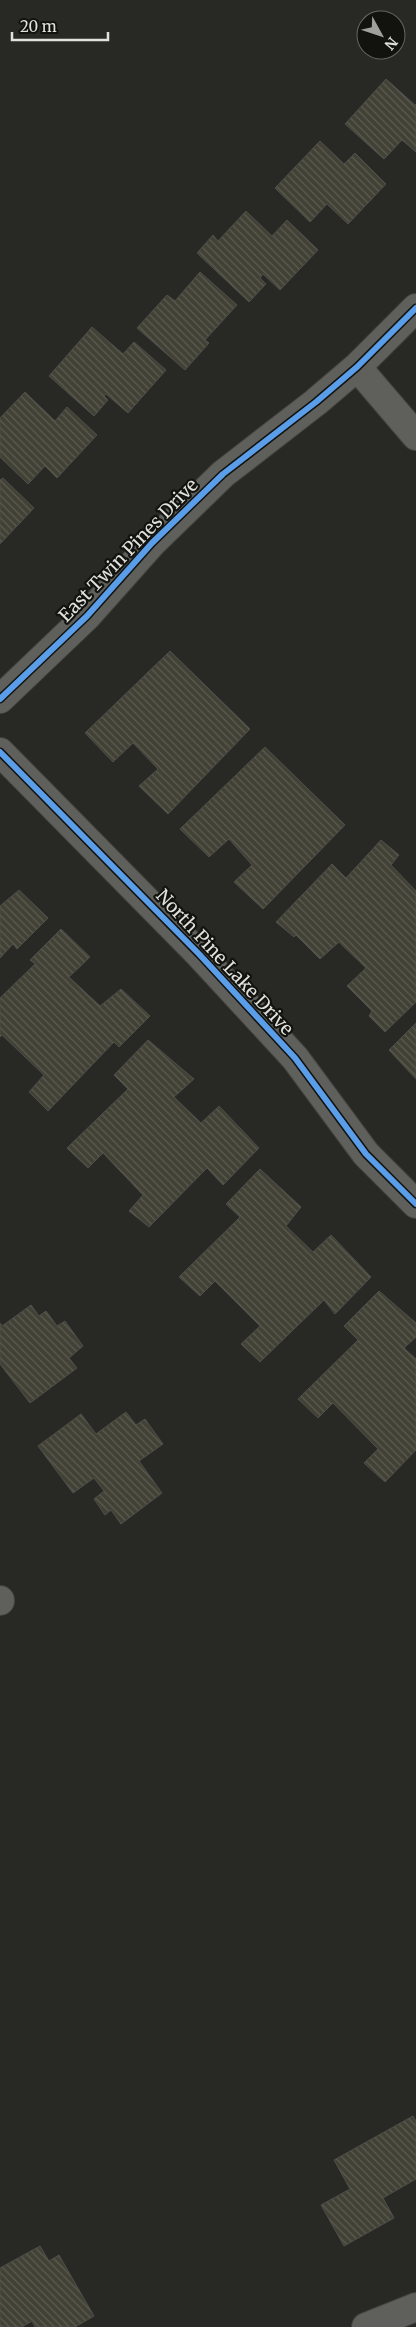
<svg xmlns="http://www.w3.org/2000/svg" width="416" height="2327" font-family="Merriweather,serif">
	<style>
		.building { fill: url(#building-back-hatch); stroke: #4e4e4b }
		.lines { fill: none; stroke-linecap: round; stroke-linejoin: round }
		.street-casing { stroke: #43433f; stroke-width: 30 }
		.street { stroke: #5f5f5b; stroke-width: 28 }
		.cycleway-casing { stroke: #12120f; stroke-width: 9 }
		.cycleway { stroke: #5a9eea; stroke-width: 6 }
		.labels { text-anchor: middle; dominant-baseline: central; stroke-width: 4.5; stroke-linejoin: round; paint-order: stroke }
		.street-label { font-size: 18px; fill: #e2e2dd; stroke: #12120f }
	</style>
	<defs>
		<pattern id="building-back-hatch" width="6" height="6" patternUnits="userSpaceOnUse" patternTransform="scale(1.25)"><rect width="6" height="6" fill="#424135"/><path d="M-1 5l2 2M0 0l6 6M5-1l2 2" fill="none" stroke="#5d5c52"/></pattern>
	</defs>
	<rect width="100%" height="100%" fill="#282824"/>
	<path class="building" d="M386,79l29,26 1,-1v48l-14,-12 -18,19 -39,-35z
		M320,141l24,23 11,-11 31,31 -38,40 -21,-20 -17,18 -35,-34z
		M246,211l26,25 15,-16 31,30 -38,40 -17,-16 -3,4 6,6 -17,18 -52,-49 16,-18 5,6z
		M200,272l37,33 -32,35 4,3 -24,27 -48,-42 30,-33 8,6z
		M92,327l31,27 11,-12 32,28 -38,43 -22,-19 -2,2 4,4 -14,16 -45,-40z
		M25,392l30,29 12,-14 30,28 -40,43 -12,-12 -17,18 -28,-27v-39z
		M3,478l31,30 -34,36v-64z
		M170,651l80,78 -82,85 -29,-28 19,-17 -25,-26 -20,19 -28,-29z
		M265,747l80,78 -82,84 -29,-27 18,-17 -23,-26 -20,18 -29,-28z
		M381,840l18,15 -8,10 25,26v111l-31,30 -16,-16 3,-5 -25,-25 19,-18 -27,-26 -19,17 -24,-24 -2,2 -18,-15 56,-58 14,14z
		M19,890l29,28 -31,31 -4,-5 -13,14v-52z
		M61,929l29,28 -21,20 31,29 21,-17 29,27 -31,31 -5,-5 -66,69 -19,-19 15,-17 -42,-40 -2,2v-39l35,-34 -5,-4z
		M416,1023v56l-27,-29z
		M148,1040l46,39 -20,18 27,26 18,-17 40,42 -36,37 -16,-17 -58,59 -20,-16 14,-16 -40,-42 -15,15 -21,-20 61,-59 -14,-14z
		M260,1169l41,38 -15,19 27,26 18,-17 40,42 -36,37 -11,-14 -64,62 -19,-18 19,-18 -45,-45 -15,15 -21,-19 61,-60 -14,-13z
		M379,1291l37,32v14l-12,11 12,11v91l-31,32 -21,-19 14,-14 -45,-46 -15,15 -20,-19 60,-59 -14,-14z
		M31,1305l8,11 7,-5 11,15 8,-5 18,25 -14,12 8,10 -47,35 -30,-39v-41l2,3z
		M126,1412l10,13 9,-6 18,25 -24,17 23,32 -41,31 -10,-14 -6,5 -11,-16 10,-8 -10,-13 -21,15 -35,-47 43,-32 15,20z
		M413,2116l3,5v58l-33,19 11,20 -50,28 -23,-41 29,-16 -16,-29z
		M40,2246l9,15 10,-6 35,61 -19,11h-40l-3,-6 -10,6h-22v-59z"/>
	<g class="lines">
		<defs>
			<path id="street" d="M357,367l59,69
				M0,699l87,-83 65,-73 71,-69 93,-72 41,-35 59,-59
				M0,752l199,202 96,104 71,96 50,50
				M0,1600v1
				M366,2327l50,-20"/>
		</defs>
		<use href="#street" class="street-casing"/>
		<use href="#street" class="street"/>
		<defs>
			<path id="cycleway" d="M0,699l87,-83 65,-73 71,-69 93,-72 41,-35 59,-59
				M0,752l199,202 96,104 71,96 50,50"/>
		</defs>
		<use href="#cycleway" class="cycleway-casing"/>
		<use href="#cycleway" class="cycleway"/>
	</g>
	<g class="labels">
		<g class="street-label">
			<text transform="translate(128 550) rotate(-46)">East Twin Pines Drive</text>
			<text transform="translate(225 962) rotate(47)">North Pine Lake Drive</text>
		</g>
	</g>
	<g transform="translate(381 35) rotate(130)"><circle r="24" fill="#12120f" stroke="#656561"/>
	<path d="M0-4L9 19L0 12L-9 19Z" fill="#a1a19c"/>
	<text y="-8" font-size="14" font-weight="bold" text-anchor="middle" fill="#e2e2dd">N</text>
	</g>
	<path d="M12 32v8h96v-8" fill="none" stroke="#e2e2dd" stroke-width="2.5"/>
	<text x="20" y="32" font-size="15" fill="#e2e2dd" stroke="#12120f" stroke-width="4" paint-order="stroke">20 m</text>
</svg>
